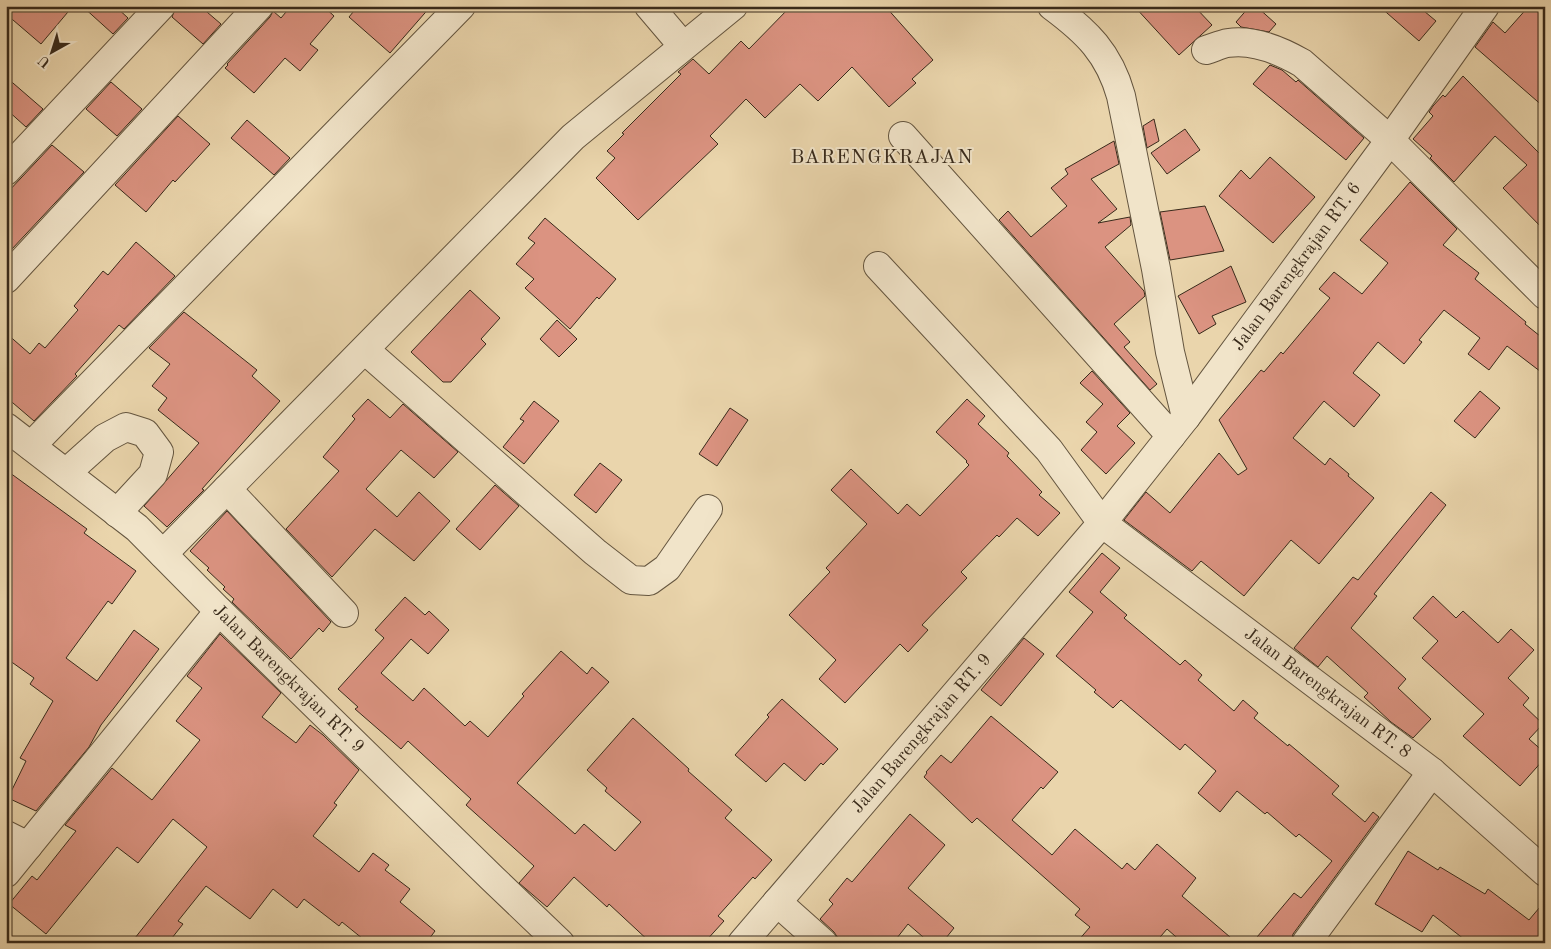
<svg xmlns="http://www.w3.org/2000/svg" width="1551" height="949" font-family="'Old Standard TT',serif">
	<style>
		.building { fill: #db9381; stroke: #382a1b }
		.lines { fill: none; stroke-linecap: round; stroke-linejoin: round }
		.minor-casing { stroke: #64553f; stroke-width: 30 }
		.minor { stroke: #f1e4c9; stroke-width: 28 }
		.labels { text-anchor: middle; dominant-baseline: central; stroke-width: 4; stroke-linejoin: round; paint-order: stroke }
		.street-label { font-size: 18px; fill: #382a1b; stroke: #f1e4c9 }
		.quarter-label { font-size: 20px; letter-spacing: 1px; fill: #382a1b; stroke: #f1e4c9 }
	</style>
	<rect width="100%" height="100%" fill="#ead5ac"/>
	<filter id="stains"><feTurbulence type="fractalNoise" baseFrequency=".004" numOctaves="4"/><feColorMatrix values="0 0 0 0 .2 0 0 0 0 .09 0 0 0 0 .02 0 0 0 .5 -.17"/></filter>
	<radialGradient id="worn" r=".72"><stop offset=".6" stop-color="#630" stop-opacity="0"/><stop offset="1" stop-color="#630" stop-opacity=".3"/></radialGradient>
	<path class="building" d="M6,6h67l-32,38 -35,-30z
		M82,6h33l13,12 -15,16z
		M176,6h24l21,18 -18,20 -31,-27z
		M291,6h32l11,10 -24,28 8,6 -18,21 -15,-13 -31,35 -29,-25 3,-3 -1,-1 43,-47 3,-6 8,7z
		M358,6h73l-41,47 -41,-36z
		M791,6h94l48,54 -21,19 4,4 -27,24 -37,-40 -34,34 -18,-17 -35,34 -19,-19 -36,37 8,8 -80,76 -42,-42 19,-20 -8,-7 17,-17 -2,-1 59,-59 -3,-2 15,-13 16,15 32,-33 8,8z
		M1134,6h60l18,19 -33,30z
		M1250,6h6l20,18 -7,8 -28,-5 -5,-5z
		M1379,6h39l18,15 -17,20z
		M1529,6h16v102l-70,-61 18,-25 12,11z
		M1270,65l12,5 14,12 2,-2 66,58 -18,22 -93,-76z
		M1463,76l76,77 6,-6v84l-42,-43 24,-23 -32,-29 -41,46 -24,-24 2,-2 -19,-17 20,-23 -4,-4 4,-6 10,-11 2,2z
		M6,77l37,32 -17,18 -20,-18z
		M111,82l31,27 -25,27 -31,-27z
		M178,116l32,28 -35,38 -2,-2 -27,32 -31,-27z
		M1154,119l5,22 -12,7 -4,-22z
		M247,120l43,38 -16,17 -43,-37z
		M1185,129l15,21 -33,24 -16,-21z
		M1114,141l5,23 -28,15 26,30 -19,14 32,-6 1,8 -26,22 39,44 1,5 -31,28 16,18 -6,5 33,37 -7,6 -151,-170 9,-9 23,26 36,-31 -16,-18 17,-14 -3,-5z
		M52,145l32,27 -73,78 -5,-4v-52z
		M1270,157l45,40 -42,46 -54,-47 22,-26 9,9z
		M1410,182l47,47 -14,16 36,28 -4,6 51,43 -1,2 20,16v35l-38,-29 -18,24 -21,-16 12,-16 -36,-28 -25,30 3,2 -18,22 -26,-22 -25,31 27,22 -26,32 -30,-26 -31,37 32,27 5,-7 19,16 -1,2 26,22 -55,66 -28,-24 -47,56 -43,-35 -9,10 -68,-51 22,-28 24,21 49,-60 19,22 9,-6 -28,-49 42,-50 3,2 17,-20 2,2 47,-56 -11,-9 15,-17 28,22 26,-31 -28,-23z
		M1205,206l19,45 -54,9 -10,-48z
		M545,218l71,61 -17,20 -2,-2 -27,32 -45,-41 9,-9 -18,-15 19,-21 -7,-5z
		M136,242l39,34 -51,53 -5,-4 -44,49 2,2 -43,45 -28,-24v-64l24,21 9,-11 6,5 33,-38 -4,-4 29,-35 5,4z
		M1231,266l15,36 -34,14 4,8 -17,10 -21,-38z
		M470,290l30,28 -19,21 5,5 -35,38h-8l-32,-30z
		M184,312l73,58 -5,6 28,25 -78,88 2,1 -37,37 -23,-21 55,-63 -41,-33 9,-12 -15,-12 18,-22 -21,-16z
		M557,320l20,19 -18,18 -19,-18z
		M1092,371l38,42 -13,13 18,17 -29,31 -25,-24 16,-18 -11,-10 17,-18 -23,-21z
		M1480,391l20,17 -25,30 -21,-17z
		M368,399l22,19 13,-14 55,48 -24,26 -33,-28 -35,39 31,28 22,-25 31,29 -36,40 -39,-32 -43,48 -46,-48 53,-58 -16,-14 32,-38 -3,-3z
		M967,399l18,17 -7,8 31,29 -2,3 35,36 -3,3 21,18 -22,23 -21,-18 -18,19 -2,-2 -36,37 6,6 -45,47 6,5 -20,22 -8,-8 -55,59 -26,-24 17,-19 -47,-45 41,-43 -4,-4 41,-44 -36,-34 20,-21 47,45 9,-10 13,12 49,-51 -3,-3 1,-1 -31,-29z
		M534,401l25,20 -35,43 -21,-17 21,-26 -4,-2z
		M730,408l18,12 -31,46 -18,-12z
		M600,463l22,17 -26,33 -22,-18z
		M6,470l81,59 -3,4 52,38 -24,33 -4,-3 -42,57 31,23 37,-51 25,19 -58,76 -12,22 -53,64 -28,-13 18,-37 -6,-3 33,-57 -23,-17 4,-6 -28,-20z
		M495,485l24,21 -39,44 -24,-21z
		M1431,492l15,13 -72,89 3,2 -26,32 55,51 -8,9 33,31 -18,19 -22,-16 -27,-25 4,-4 -41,-37 -9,11 -24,-19 59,-71 5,3z
		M227,511l104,111 -8,10 -4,-4 -28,31 -59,-57 2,-3 -11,-10 2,-2 -18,-17 2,-2 -19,-17z
		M1102,553l18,15 -20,24 27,23 -3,3 56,47 5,-5 17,15 -4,5 36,31 9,-11 15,13 -4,5 34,28 1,-2 50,42 -7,8 33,28 8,-10 6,5 -86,117 -2,9h-39l42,-50 7,5 31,-37 -33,-27 -3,3 -29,-25 -2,2 -28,-23 -17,21 -22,-19 18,-22 -31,-27 -5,6 -59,-50 -8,8 -19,-16 2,-2 -40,-34 37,-44 -24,-20z
		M1433,596l23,22 7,-7 35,32 13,-14 23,21 -26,28 21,20 -6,7 20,19 -14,15 16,14v5l-25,28 -57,-50 21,-22 -62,-56 16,-17 -25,-23z
		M405,597l20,18 4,-4 20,19 -21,24 -17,-15 -30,34 32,28 11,-13 41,38 5,-5 18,16 36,-41 -2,-2 39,-43 26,23 5,-7 17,15 -92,101 58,51 9,-10 31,27 26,-29 -36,-31 2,-3 -20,-18 46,-52 56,51 -1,2 44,39 -7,8 47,42 -17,19 -2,-2 -35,39 6,5 -20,22h-53l-42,-39 -2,3 -33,-30 -27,30 -28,-24 15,-17 -68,-61 5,-6 -63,-58 -7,8 -46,-40 3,-2 -20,-18 46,-51 -9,-8z
		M220,634l61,59 -19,24 34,26 14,-18 13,10 36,35 -25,33 3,2 -24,31 46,36 14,-19 16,12 -4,5 25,19 -10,13 35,29 -9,12h-58l-26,-21 -3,4 -35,-27 -7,9 -24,-19 -23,30 -44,-33 -28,35 5,3 -15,19h-37l76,-96 -34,-28 -35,44 -21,-16 -71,87 -37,-30 23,-28 5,4 39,-49 -11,-6 47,-57 40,32 48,-60 -24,-19 26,-33 -15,-12z
		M1024,638l20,16 -43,52 -20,-16z
		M782,699l56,50 -15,16 -2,-2 -16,18 -21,-18 -18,19 -31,-27 34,-38 -2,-2z
		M991,716l67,56 -15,17 -2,-2 -29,33 40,35 23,-26 47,40 5,-6 8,7 22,-26 39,34 -14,18 55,47h-54l-16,-14 -12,14h-79l14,-16 -15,-12 5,-6 -103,-91 -5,5 -48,-46 3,-4 -1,-1 15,-17 10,8z
		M910,814l35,31 -37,43 46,40 -12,15h-12l-22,-19 -15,19h-55v-5l-4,-6 -14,-13 13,-15 -4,-4 18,-22 5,4z
		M1408,851l30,19 2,-3 45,27 3,-5 41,31 16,-19v42h-76l-36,-28 -11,17 -47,-28z"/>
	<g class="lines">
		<defs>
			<g id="minor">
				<path d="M649,6l34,40"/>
				<path d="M1052,6c35,26 57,47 69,90l35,173 14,83 16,65"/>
				<path d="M1206,50c7,-2 15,-6 22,-7 25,-4 53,8 74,20l88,77 155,155"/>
				<path d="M903,136l268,300"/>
				<path d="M6,171l155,-165"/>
				<path id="s1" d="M878,266l171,184 53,73 330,249 113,100"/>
				<path d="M6,279l253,-273"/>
				<path d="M365,350l230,202 36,28 18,1 18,-13 41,-59"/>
				<path id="s2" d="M6,427l131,101 82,83 273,267 68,65"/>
				<path d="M31,446l430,-440"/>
				<path d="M66,473l39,-35 21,-11 19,6 14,19 -6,22 -36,39"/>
				<path d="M227,489l117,124"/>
				<path d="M163,554l410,-417 160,-131"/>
				<path d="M6,835l22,11"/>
				<path d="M6,873l213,-262"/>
				<path d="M777,902l46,41"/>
				<path id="s3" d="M742,943l360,-420 84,-106 204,-277 95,-134"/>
				<path d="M1306,943l126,-171"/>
			</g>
		</defs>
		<use href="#minor" class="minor-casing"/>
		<use href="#minor" class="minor"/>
	</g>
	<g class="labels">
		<g class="street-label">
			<text stroke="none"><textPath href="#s3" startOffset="875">Jalan Barengkrajan RT. 6</textPath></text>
			<text stroke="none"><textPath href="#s2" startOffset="379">Jalan Barengkrajan RT. 9</textPath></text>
			<text stroke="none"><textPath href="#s1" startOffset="624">Jalan Barengkrajan RT. 8</textPath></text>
			<text stroke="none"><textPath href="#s3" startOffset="276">Jalan Barengkrajan RT. 9</textPath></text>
		</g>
		<g class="quarter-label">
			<text x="882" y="158">BARENGKRAJAN</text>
		</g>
	</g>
	<rect width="1551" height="949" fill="none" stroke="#ead5ac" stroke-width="25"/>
	<rect x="8" y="8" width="1536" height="934" fill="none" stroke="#382a1b" stroke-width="2.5"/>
	<rect x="12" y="12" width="1526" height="924" fill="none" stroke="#382a1b"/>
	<g transform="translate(52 52) rotate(219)" stroke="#f1e4c9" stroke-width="4" paint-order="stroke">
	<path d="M0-4L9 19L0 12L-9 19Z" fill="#382a1b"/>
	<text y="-8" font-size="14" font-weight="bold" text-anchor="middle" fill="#382a1b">U</text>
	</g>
	<rect width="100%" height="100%" filter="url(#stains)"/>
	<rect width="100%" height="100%" fill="url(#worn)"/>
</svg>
